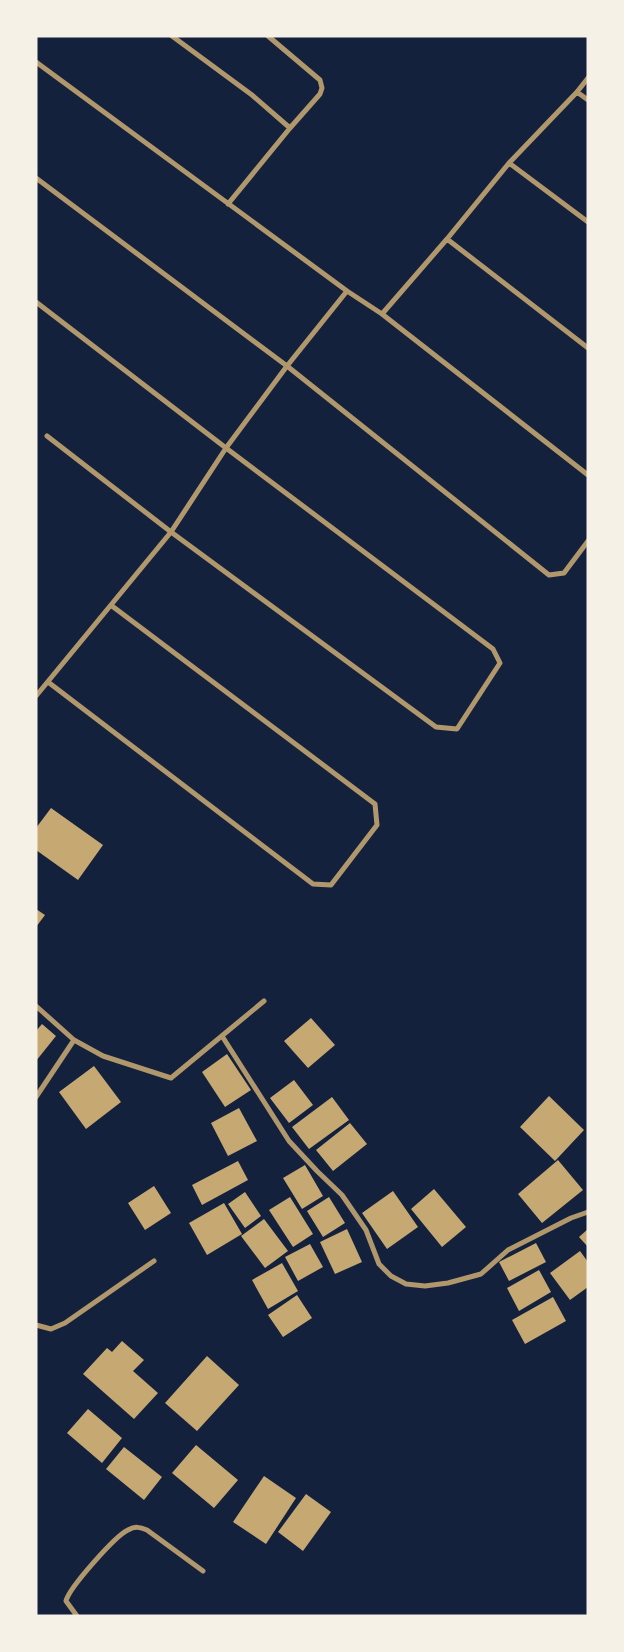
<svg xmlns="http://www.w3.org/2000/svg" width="624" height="1652" font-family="'Alegreya Sans',sans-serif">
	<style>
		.building { fill: #c6a872 }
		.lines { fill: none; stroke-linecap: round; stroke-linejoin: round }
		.minor { stroke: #b1986c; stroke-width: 5 }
	</style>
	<rect width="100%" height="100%" fill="#14213d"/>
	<path class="building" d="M51,808l52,37 -25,35 -42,-30v-22z
		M36,909l9,6 -9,12z
		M311,1018l24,27 -27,23 -24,-27z
		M42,1024l14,12 -20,25v-30z
		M227,1054l24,36 -26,17 -23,-35z
		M94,1066l27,36 -35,27 -27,-37z
		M294,1080l19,25 -24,18 -19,-25z
		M549,1096l35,34 -29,31 -35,-34z
		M332,1097l17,23 -40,29 -17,-22z
		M239,1108l18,33 -29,15 -17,-33z
		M350,1123l17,21 -34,27 -17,-21z
		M558,1160l25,30 -41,33 -24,-29z
		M238,1161l10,19 -46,25 -10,-20z
		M305,1165l18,31 -21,13 -19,-31z
		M154,1186l17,27 -26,17 -17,-27z
		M434,1189l32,38 -24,20 -31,-38z
		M393,1191l25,36 -31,22 -25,-36z
		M245,1192l16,24 -16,12 -17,-24z
		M290,1197l23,37 -20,13 -24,-37z
		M329,1197l16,26 -22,14 -16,-26z
		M224,1203l18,31 -35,21 -18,-32z
		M264,1219l24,32 -23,17 -24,-32z
		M347,1229l15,33 -27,12 -15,-32z
		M588,1229v18l-9,-10z
		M536,1243l10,19 -37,19 -10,-19z
		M310,1244l13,23 -25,14 -13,-24z
		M580,1251l8,11v25l-18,13 -20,-27z
		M282,1263l16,28 -30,18 -16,-29z
		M539,1270l12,22 -32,19 -12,-23z
		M297,1295l15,23 -29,19 -15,-22z
		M553,1297l13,24 -41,23 -13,-24z
		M122,1341l22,19 -11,11 25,22 -24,26 -51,-45 24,-26 5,4z
		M207,1356l32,29 -42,46 -32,-28z
		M88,1409l34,29 -20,25 -35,-30z
		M196,1445l42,35 -24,28 -42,-35z
		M124,1447l38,30 -18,23 -38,-31z
		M264,1476l32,22 -30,46 -33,-22z
		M306,1494l25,18 -28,39 -25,-19z"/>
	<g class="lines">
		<path class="minor" d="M172,36l80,59 38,33 -62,76
			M268,36l52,44 2,8 -2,6 -30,34
			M36,62l311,229 35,23 206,161
			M577,92l11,8
			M509,163l68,-71 11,-14
			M36,178l251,188 262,209 15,-2 24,-32
			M447,239l141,109
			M36,302l190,146 267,201 7,14 -43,66 -21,-2 -265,-195 -124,-96
			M382,314l65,-75 62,-76 79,59
			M48,682l265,202 18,1 46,-60 -2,-21 -263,-198
			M36,696l135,-164 55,-84 61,-82 60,-75
			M36,1006l38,34
			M222,1036l67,105 28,30 25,24 24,35 13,34 12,12 15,8 19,2 23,-3 33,-9 27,-24 63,-32 17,-6
			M36,1097l38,-57 29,16 68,22 93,-77
			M36,1325l15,4 14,-6 89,-62
			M77,1616l-11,-15c3,-13 49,-65 62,-71 7,-4 12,-3 19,0l56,41"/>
	</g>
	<rect width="624" height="1652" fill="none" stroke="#f6f1e7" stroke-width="75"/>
</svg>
